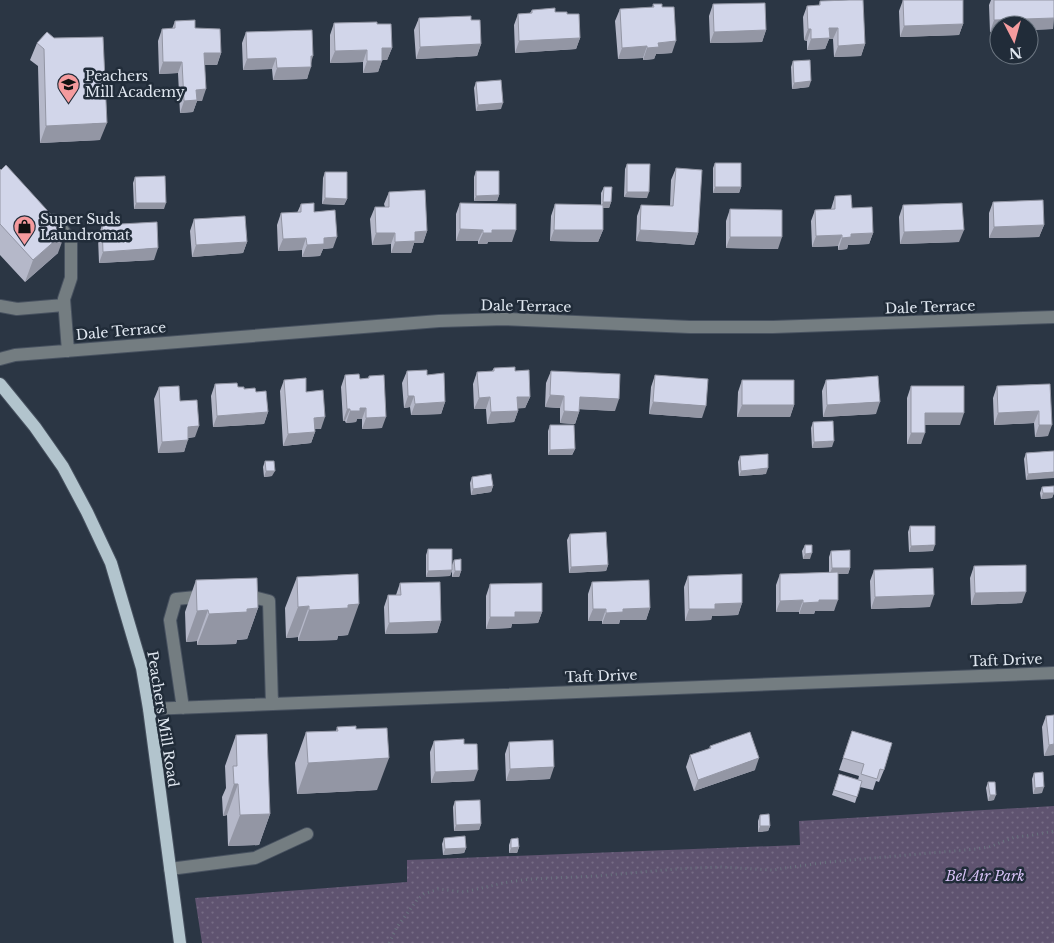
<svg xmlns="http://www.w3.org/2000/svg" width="1054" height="943" font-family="'Libre Baskerville',serif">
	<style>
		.park { fill: url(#park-dots) }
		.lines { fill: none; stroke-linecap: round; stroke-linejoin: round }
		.minor-casing { stroke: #485260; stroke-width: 14 }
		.major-casing { stroke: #485260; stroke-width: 14 }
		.path { stroke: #68727e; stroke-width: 3; stroke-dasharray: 1 4; stroke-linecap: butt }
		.minor { stroke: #747d81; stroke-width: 12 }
		.major { stroke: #b2c4cd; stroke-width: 12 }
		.wall { fill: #b5b8c9 }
		.shaded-wall { fill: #9396a4 }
		.building { fill: #d2d6ea; stroke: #9396a4 }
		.labels { text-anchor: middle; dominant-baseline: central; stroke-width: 5; stroke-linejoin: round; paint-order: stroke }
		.poi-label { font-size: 14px; fill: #e0e7f0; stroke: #212c39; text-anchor: start }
		.street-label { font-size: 14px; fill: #e0e7f0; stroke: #212c39 }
		.park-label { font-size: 14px; font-style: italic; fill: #d6c1f5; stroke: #212c39 }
	</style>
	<defs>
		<pattern id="park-dots" width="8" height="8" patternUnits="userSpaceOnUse" patternTransform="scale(1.25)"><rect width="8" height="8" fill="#5f5370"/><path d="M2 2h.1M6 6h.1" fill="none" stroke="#766c85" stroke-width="1.8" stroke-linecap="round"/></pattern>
	</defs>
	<rect width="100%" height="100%" fill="#2b3644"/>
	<path class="park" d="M1054,806v137h-852l-7,-45 212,-16v-22l393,-15 -1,-24z"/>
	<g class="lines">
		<defs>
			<path id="minor" d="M54,220l17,20v38l-7,21 4,52
				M0,306l17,3 47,-4
				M0,359l15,-4 424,-34 66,-2 185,8h83l281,-10
				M241,594l28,7 3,103
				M183,708l-13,-88 6,-21 30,-3
				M149,709l905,-36
				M170,869l85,-11 52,-24"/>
			<path id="major" d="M0,384l35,43 28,40 24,45 24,51 31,105 7,41 31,234"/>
		</defs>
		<use href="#minor" class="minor-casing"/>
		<use href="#major" class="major-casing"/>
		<path class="path" d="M389,943l8,-16 20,-27 7,-6 14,-5 26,3 44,-10 22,-3 67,-3 79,-7 44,-2 52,3 56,-8 148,-13 13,-2 26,-10 18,-2 21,-4"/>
		<use href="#minor" class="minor"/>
		<use href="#major" class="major"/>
	</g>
	<path class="wall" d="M903,0l60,24 -4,11 -59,2 -1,-26z
		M991,0h63l-1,29 -24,1v-5l-39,7 -1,-27z
		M820,1l45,43 -4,12 -27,1 -1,-18h-4l-4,10 -18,1v-9l-3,-1 -1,-23 4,-11 12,-1z
		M653,4l9,3 10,46 -16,1 -2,5 -11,1v-2l-25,1 -3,-38 5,-12 32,-1z
		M713,4l53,26 -4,12 -52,1 -1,-27z
		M532,10l35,4 13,24 -4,11 -61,4 -1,-28 4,-11 12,-1z
		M419,18l62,26 -4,12 -61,3 -2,-29z
		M175,21l20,7 26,25 -4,12h-12l-3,36h-5l-4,11 -13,1 -2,-40 -19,1 -1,-33 4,-12h10z
		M334,23l43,1 15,24 -5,12h-5l-4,12 -15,1v-11l-33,1v-28z
		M47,32l53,108 -60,3 -2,-77 -8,-6 7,-17z
		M246,32l65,31 -4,16 -34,1 -1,-11 -29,1 -1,-27z
		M793,61l16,26 -17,2 -1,-22z
		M476,82l25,27 -25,2 -2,-23z
		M715,163l26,24 -2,6h-26v-25z
		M627,164l20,34 -23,-1 1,-28z
		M676,168l22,65 -4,12 -58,-4 1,-25 4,-11 29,1 1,-26z
		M0,169l58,84 -33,29 -25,-27z
		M476,171l23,24 -2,6h-23v-24z
		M325,172l22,27 -3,6 -22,-1 1,-26z
		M135,177l29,32h-30l-1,-26z
		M604,187l7,15 -2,6h-6v22l-5,12 -48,-1 1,-25 4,-12 46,1v-12z
		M389,192l38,39 -4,12h-9l-3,10h-20v-9l-19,1 -2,-26 5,-12h10l-1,-3z
		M835,196l17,12 21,25 -4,11 -21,1 -1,4 -9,1v-4l-26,1 -1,-26 4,-11 16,-1z
		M993,202l51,23 -5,12 -50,1v-25z
		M460,203l52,39h-24l-1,2h-9v-3h-22v-27z
		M301,204l13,8 19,36 -10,1 -3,7 -18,1v-7l-24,1 -1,-26 4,-12h16z
		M903,205l56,37 -59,2 -1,-27z
		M730,209l48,40 -52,-1v-27z
		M194,219l53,23 -4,11 -51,4 -2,-26z
		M102,225l52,35 -55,3 -1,-26z
		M494,368l21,3 15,26 -5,11h-7v3l-4,11 -27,2 -1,-15h-12l-1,-25 4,-12 15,-1z
		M407,371l20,4 18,27 -4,12 -30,1 -1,-8 -6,1 -2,-25z
		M551,371l64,40 -36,-2v3l-4,12 -15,-1v-15l-15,-1 1,-24z
		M345,375l15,4 8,-1 1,-2 13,52 -20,1v-10h-5l-1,3 -10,1 -1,-2h-2l-2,-34z
		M655,375l47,43 -53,-4 2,-27z
		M284,380l22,12 15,37h-6v3l-4,11 -28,3 -3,-55z
		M742,380l52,25 -4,12h-53l1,-25z
		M826,380l50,34 -53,3 -1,-26z
		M215,384l23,3 18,5 12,20 -4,12 -51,3 -2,-31z
		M1050,384l-2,52 -13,1 -1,-14 -40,2 -1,-27 4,-12z
		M911,386l49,39h-35l-4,19h-14v-46z
		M159,387l21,14 15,36 -7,1 -4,14 -26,1 -4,-54z
		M813,422l19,25 -20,1 -1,-20z
		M550,425l25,24 -3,6h-24v-24z
		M1054,451l-28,29 -2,-21 2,-6z
		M740,456l26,18 -27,2 -1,-14z
		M265,461l7,15 -8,1 -1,-10z
		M472,477l21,9 -2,6 -20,3 -1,-12z
		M1054,486v7l-2,5 -11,1 -1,-6 2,-6z
		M910,526l23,25 -24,1 -1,-20z
		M570,534l38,31 -2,6 -37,2 -2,-33z
		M805,545l5,14h-7l-1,-8z
		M428,549l24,16 2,-5 7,11 -2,6h-7v-6l-2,5 -24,1v-22z
		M831,551l19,17 -2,6h-10l-4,37h-19l-1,3h-15v-2h-23v-27l4,-11 49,-1v-16z
		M974,566l48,37 -51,2 -1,-27z
		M874,570l56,37 -59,2 -1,-28z
		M688,576l54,27 -4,12 -26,1 -1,4 -26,1 -1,-34z
		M297,577l51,58 -10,1 -1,4 -39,1v-4l-12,1 -1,-30z
		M196,580l62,28 -11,31 -10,1 -1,4 -39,1v-4l-11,1 -1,-30z
		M592,582l58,26 -4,12h-26l-1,4h-17v-3h-14v-27z
		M400,583l41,38 -4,12 -52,1 -1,-27 4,-12h8z
		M490,584l52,28 -4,11 -26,1 -1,4 -25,1v-33z
		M1054,715v40l-10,1 -2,-29 4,-11z
		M337,727l19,2 21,61 -80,4 -2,-31 11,-31 30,-1z
		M852,731l32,39 -5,12 -3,-1 -3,9 -13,-3 -5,16 -23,-8 7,-21 19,6 1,-4 -20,-6z
		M236,735l34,79 -11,31 -31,1 -1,-31 -4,1 -1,-19 4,-9 -1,-22z
		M434,741l30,3 10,37 -43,2 -1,-31z
		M509,742l41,37 -44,2 -1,-27z
		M710,746l45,24 -61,21 -8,-24 4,-12 19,-6z
		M1034,773l8,20 -9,1 -1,-15z
		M988,782l6,18 -6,1 -2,-13z
		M455,801l26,23 -2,6 -25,1 -1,-24z
		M760,815l10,11 -2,5 -10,1v-11z
		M444,838l22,10 -2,5 -21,2 -1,-11z
		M511,839l8,8 -2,6h-8v-8z"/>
	<path class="shaded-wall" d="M1054,18l-1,11 -24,1v-5h-30v6l-9,1 4,-12z
		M963,24l-4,11 -59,2 4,-11z
		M829,28h9l-5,11h-4l-4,10 -18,1 4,-11z
		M808,29h3l-4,12 -3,-1z
		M766,30l-4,12 -52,1 4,-11z
		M580,38l-4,11 -61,4 4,-12z
		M676,41l-4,12 -16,1 -2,5 -11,1 4,-12 11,-5z
		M481,44l-4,12 -61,3 4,-12z
		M865,44l-4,12 -27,1 4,-11z
		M647,46l-4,12 -25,1 4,-11z
		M382,48h10l-5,12h-9z
		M367,50l-4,12 -33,1 5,-12z
		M204,53h17l-4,12h-17z
		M311,56h2l-3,11h1l-4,12 -34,1 4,-12z
		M276,58l-4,11 -29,1 4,-11z
		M367,61h15l-4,11 -15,1z
		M163,62h19l-4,11 -19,1z
		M811,81l-2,6 -17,2 2,-6z
		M206,89l-4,12h-5l-4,11 -13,1 4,-12 12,-11z
		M503,103l-2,6 -25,2 2,-6z
		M107,123l-7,17 -60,3 6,-17z
		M715,187h26l-2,6h-26z
		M627,192h22l-2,6 -23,-1z
		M499,195l-2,6h-23l2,-5z
		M325,198l22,1 -3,6 -22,-1z
		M603,202h8l-2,6h-8z
		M136,203h30l-2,6h-30z
		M1044,225l-5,12 -50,1 5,-11z
		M460,229l23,1 -5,11h-22z
		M492,230h24l-4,12h-24l-1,2h-9l5,-11z
		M554,230h49l-5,12 -48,-1z
		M640,230l58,3 -4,12 -58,-4z
		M964,230l-5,12 -59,2 4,-12z
		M66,231l-8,22 -33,29 8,-22z
		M427,231l-4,12h-9l-3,10h-20l4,-11 20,-10z
		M376,233h19l-4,11 -19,1z
		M873,233l-4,11 -21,1 -1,4 -9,1 4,-12 9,-4z
		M842,235l-4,11 -26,1 4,-11z
		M337,237l-4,11 -10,1 -3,7 -18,1 5,-12 17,-7z
		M730,237h52l-4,12 -52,-1z
		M306,238l-4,12 -24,1 5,-12z
		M247,242l-4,11 -51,4 4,-12z
		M158,248l-4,12 -55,3 4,-11z
		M550,395l14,1 -4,12 -15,-1z
		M408,396h6l-4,11 -6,1z
		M490,397l-4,12h-12l5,-11z
		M517,397h13l-5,11 -12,1z
		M580,397l39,2 -4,12 -39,-2z
		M445,402l-4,12 -30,1 4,-11z
		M653,402l53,4 -4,12 -53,-4z
		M880,402l-4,12 -53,3 4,-12z
		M742,405h52l-4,12h-53z
		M360,408h6l-4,11h-5l-1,3 -10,1 4,-12z
		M347,409h3l-5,12h-2z
		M518,411l-4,11 -27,2 4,-12z
		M564,411l15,1 -4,12 -15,-1z
		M1039,411l-5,12 -40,2 4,-12z
		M268,412l-4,12 -51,3 4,-11z
		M925,413h39l-4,12h-39z
		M325,417l-4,12h-11l4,-11z
		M386,417l-4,11 -20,1 4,-11z
		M1039,425h13l-4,11 -13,1z
		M199,426l-4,11 -11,1 4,-11z
		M315,432l-4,11 -28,3 5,-12z
		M911,433h14l-4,11h-14z
		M188,440l-4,12 -26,1 4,-11z
		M834,441l-2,6 -20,1 2,-6z
		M575,449l-3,6h-24l2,-5z
		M768,468l-2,6 -27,2 2,-5z
		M266,471h9l-3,5 -8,1z
		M1054,472v6l-28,2 2,-6z
		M493,486l-2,6 -20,3 2,-6z
		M1043,493h11l-2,5 -11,1z
		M935,545l-2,6 -24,1 2,-6z
		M812,553l-2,6h-7l2,-5z
		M608,565l-2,6 -37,2 2,-6z
		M832,568h18l-2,6h-18z
		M452,570l-2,6 -24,1 2,-6z
		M455,571h6l-2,6h-7z
		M1026,592l-4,11 -51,2 4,-12z
		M934,595l-4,12 -59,2 4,-12z
		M803,600l-4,12h-23l4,-11z
		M819,600h19l-4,11h-19l-1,3h-15l4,-11z
		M742,603l-4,12 -26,1 -1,4 -26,1 4,-12 26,-5z
		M359,604l-11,31 -10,1 -1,4 -39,1 11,-31 39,-5z
		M309,606l-11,31 -12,1 12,-31z
		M258,608l-11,31 -10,1 -1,4 -39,1 12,-31 38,-5z
		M650,608l-4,12h-26l-1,4h-17l4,-11 17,-4z
		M593,609h13l-4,12h-14z
		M208,610l-11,31 -11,1 11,-31z
		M515,612h27l-4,11 -26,1 -1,4 -25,1 4,-12z
		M441,621l-4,12 -52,1 4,-11z
		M1054,744v11l-10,1 5,-11z
		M389,758l-12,32 -80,4 11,-31z
		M759,758l-4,12 -61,21 4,-11z
		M554,767l-4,12 -44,2 4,-12z
		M478,770l-4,11 -43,2 4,-11z
		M234,784h4l-11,31 -4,1z
		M1044,787l-2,6 -9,1 2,-6z
		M990,795h6l-2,5 -6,1z
		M270,814l-11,31 -31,1 12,-31z
		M481,824l-2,6 -25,1 2,-6z
		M760,826h10l-2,5 -10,1z
		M519,847l-2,6h-8l2,-5z
		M466,848l-2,5 -21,2 2,-6z"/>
	<path class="building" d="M849,0h14l2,44 -27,2v-18h-9l1,10 -19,1v-10h-3l-1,-23 13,-1v-4z
		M903,0h60v24l-59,2z
		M994,0h60v18l-60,2z
		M765,3l1,27 -52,2 -1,-28z
		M653,4h9v3h12l2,34 -18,2 1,4 -12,1v-2l-25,2 -2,-39 34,-2z
		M555,8v4h12v2h12l1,24 -61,3 -1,-27 14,-1v-3z
		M471,16v4h9l1,24 -61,3 -1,-29z
		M195,20v8l25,1 1,24h-17l2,36 -10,1 1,10 -13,1 -2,-39h-19l-1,-33 13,-1v-7z
		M377,22v2h14l1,24h-10v13h-15v-11l-32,1 -1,-28z
		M312,30l1,26h-2v11l-34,1 -1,-10 -29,1 -1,-27z
		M47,32l7,6 49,-1 4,86 -61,3 -2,-77 -7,-6z
		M810,60l1,21 -17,2 -1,-22z
		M501,80l2,23 -25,2 -2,-23z
		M715,163h26v24h-26z
		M627,164h23l-1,28h-22z
		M6,165l60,66 -33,29 -33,-36v-55l1,1z
		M676,168l26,2 -4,63 -58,-3 1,-25 32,1z
		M476,171h23v24l-23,1z
		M325,172h22v27l-22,-1z
		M165,176l1,27h-30l-1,-26z
		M604,187h8l-1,15h-8z
		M425,190l2,41 -12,1v9l-20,1v-9h-19l-1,-26h14v-15z
		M851,195l1,13 20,-1 1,26 -22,1v3l-9,1v-3l-26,1 -1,-26 20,-1v-13z
		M1043,200l1,25 -50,2 -1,-25z
		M314,203v9l21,-2 2,27 -13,1v6l-17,1 -1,-7 -23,1 -2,-26 20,-1v-8z
		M460,203l56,1v26h-24v3h-9v-3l-23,-1z
		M962,203l2,27 -60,2 -1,-27z
		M555,204l48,1v25h-49z
		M730,209l52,1v27h-52z
		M245,216l2,26 -51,3 -2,-26z
		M157,222l1,26 -55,4 -1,-27z
		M515,367v4l14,-1 1,27h-13l1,14 -27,1 -1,-15 -11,1 -2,-26 17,-1v-3z
		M427,370v5l17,-2 1,29 -30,2 -1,-8h-6l-1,-25z
		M551,371l69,3 -1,25 -39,-2 -1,15 -15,-1v-15l-14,-1z
		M359,374l1,5 9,-1v-2l15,-1 2,42 -20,1v-10h-6v3h-10v-2h-3l-2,-34z
		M655,375l53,4 -2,27 -53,-4z
		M878,376l2,26 -53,3 -1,-25z
		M306,378v14l17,-2 2,27 -11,1 1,14 -27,2 -4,-54z
		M742,380h52v25h-52z
		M237,383l1,4h6v2l11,-1 1,4 10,-1 2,21 -51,4 -2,-32z
		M1050,384l2,41h-13v-14l-41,2 -1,-27z
		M179,386l1,15 17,-1 2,26 -11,1v13l-26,2 -3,-55z
		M911,386h53v27h-39v20h-14z
		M833,421l1,20 -20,1 -1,-20z
		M550,425h24l1,24 -25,1z
		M1054,451v21l-26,2 -2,-21z
		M768,454v14l-27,3 -1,-15z
		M265,461h9l1,10h-9z
		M491,474l2,12 -20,3 -1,-12z
		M1054,486v7h-11l-1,-6z
		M910,526h25v19l-24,1z
		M606,532l2,33 -37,2 -1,-33z
		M805,545h7v8l-7,1z
		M428,549h24v21l-24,1z
		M850,550v18h-18l-1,-17z
		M461,559v12h-6l-1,-11z
		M1026,565v27l-51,1 -1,-27z
		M933,568l1,27 -59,2 -1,-27z
		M838,572v28h-19v2l-16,1v-3l-23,1v-27z
		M358,574l1,30 -11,1v3l-39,2v-4l-11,1 -1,-30z
		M742,574v29l-27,1v5h-26l-1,-33z
		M257,578l1,30 -11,1v3l-38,2 -1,-4 -11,1 -1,-31z
		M649,580l1,28 -27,1v3l-17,1v-4h-13l-1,-27z
		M440,582l1,39 -52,2 -1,-28h13l-1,-12z
		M542,583v29h-27v5h-25v-33z
		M1054,715v29l-5,1 -3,-29z
		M356,726v3l31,-1 2,30 -81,5 -2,-31 32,-1 -1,-4z
		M852,731l40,12 -8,27 -4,-1 -3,10 -16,-5 3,-10 -21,-6z
		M750,732l9,26 -61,22 -8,-25 21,-7 -1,-2z
		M267,734l3,80 -30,1 -2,-31h-4l-1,-18h4l-1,-31z
		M464,739v5h13l1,26 -43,2 -1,-31z
		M553,740l1,27 -44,2 -1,-27z
		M1043,772l1,15 -9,1 -1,-15z
		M839,774l23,7 -5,16 -23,-7z
		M988,782h7l1,13h-6z
		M480,800l1,24 -25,1 -1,-24z
		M769,814l1,12h-10v-11z
		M465,836l1,12 -21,1 -1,-11z
		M518,838l1,9 -8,1v-9z"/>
	<defs>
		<symbol id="school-pin" viewBox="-11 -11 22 30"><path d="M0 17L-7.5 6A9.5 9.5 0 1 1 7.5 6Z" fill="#f59b9e" stroke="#212c39"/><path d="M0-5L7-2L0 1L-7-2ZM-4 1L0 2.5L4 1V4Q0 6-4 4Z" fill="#111"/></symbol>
		<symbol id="shop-pin" viewBox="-11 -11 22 30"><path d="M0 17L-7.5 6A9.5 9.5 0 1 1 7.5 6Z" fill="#f59b9e" stroke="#212c39"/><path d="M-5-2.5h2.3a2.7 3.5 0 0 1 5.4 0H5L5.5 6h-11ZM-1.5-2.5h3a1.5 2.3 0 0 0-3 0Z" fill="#111"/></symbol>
	</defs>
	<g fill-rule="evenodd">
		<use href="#school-pin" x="56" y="72" width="25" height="34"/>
		<use href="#shop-pin" x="12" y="214" width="25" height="34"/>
	</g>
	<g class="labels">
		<g class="poi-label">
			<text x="85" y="76">Peachers<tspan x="85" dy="16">Mill Academy</tspan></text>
			<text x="40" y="219">Super Suds<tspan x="40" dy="16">Laundromat</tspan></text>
		</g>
		<g class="street-label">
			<text transform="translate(526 306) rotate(1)">Dale Terrace</text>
			<text transform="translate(930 307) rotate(-2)">Dale Terrace</text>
			<text transform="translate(121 331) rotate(-5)">Dale Terrace</text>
			<text transform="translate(1006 660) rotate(-2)">Taft Drive</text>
			<text transform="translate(601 676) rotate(-2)">Taft Drive</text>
			<text transform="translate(163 719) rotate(81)">Peachers Mill Road</text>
		</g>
		<g class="park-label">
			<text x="985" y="876">Bel Air Park</text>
		</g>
	</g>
	<g transform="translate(1014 40) rotate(174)"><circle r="24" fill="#212c39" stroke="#6d7782"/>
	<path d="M0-4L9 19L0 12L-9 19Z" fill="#f59b9e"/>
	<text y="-8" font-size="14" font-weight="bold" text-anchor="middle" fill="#e0e7f0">N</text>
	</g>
</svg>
